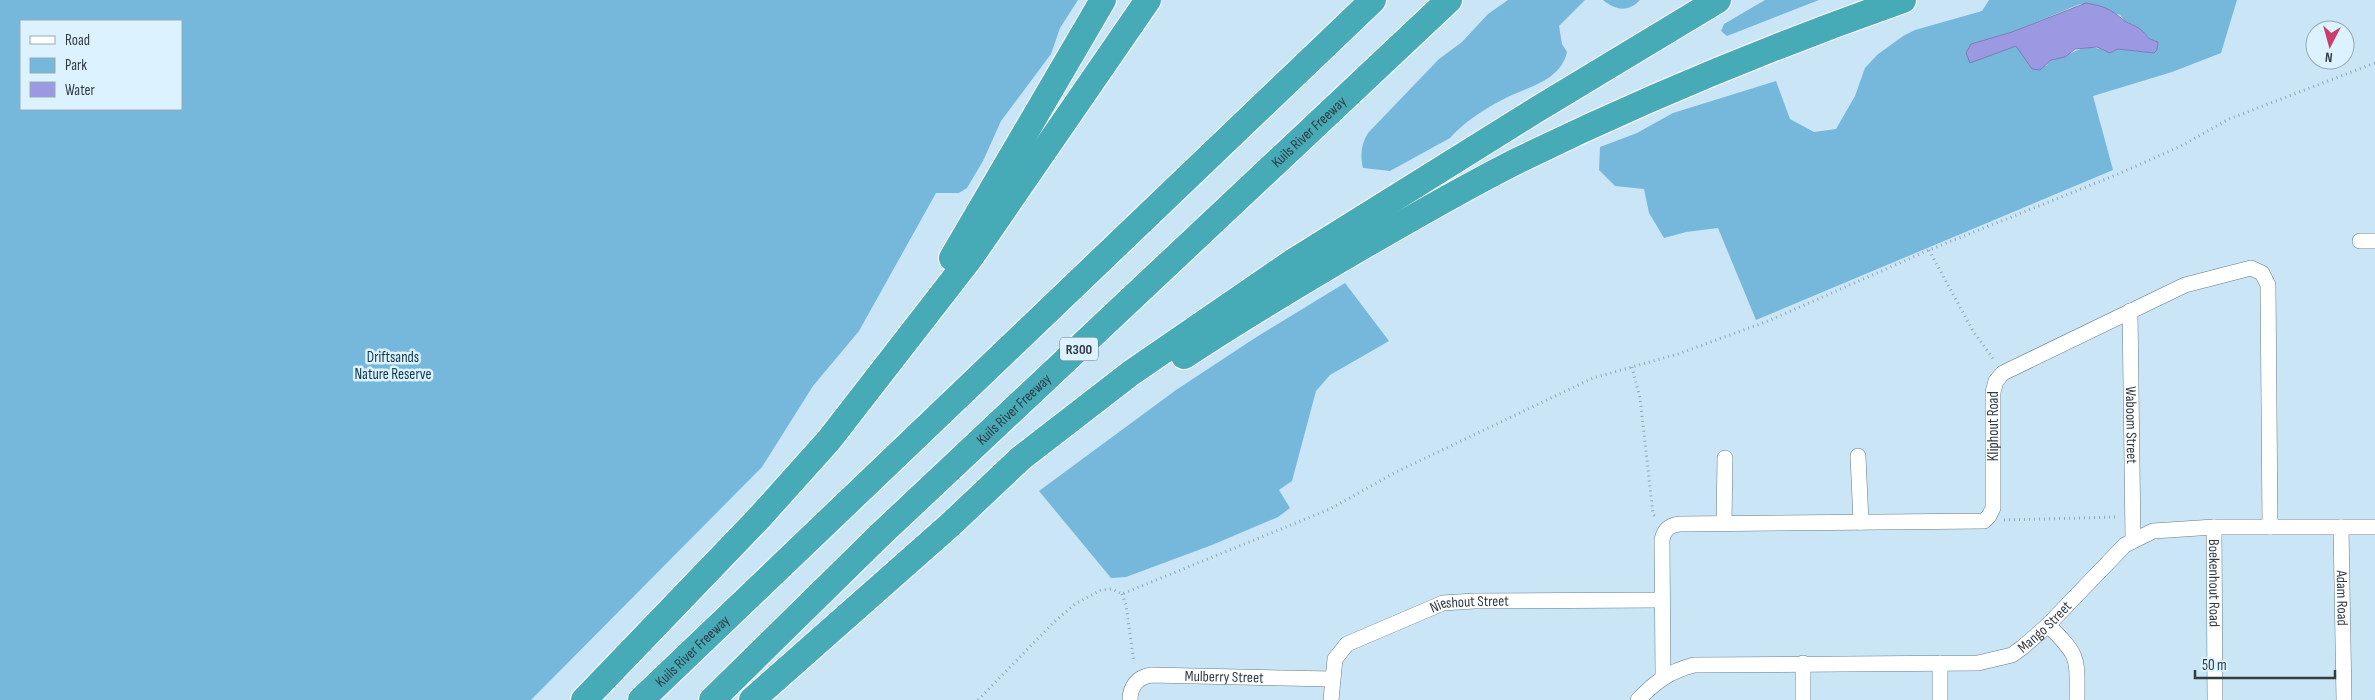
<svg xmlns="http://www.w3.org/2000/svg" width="2375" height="700" font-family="'Sofia Sans Condensed',sans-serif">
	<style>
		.green { fill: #76b8dc; fill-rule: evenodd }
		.water { fill: #9d98e2; stroke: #7d7cb2 }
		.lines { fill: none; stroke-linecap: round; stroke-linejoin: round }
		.minor-casing { stroke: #637c8b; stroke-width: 16 }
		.motorway-casing { stroke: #fff; stroke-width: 28 }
		.path { stroke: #91a7b3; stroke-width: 3; stroke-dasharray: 1 4; stroke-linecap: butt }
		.minor { stroke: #fff; stroke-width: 15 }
		.motorway { stroke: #46aab7; stroke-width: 26 }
		.labels { text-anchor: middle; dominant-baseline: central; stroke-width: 5; stroke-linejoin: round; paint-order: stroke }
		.shield { fill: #dcf2ff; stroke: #64737b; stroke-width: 1 }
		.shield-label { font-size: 14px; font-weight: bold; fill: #313c43 }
		.street-label { font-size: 15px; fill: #313c43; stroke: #dcf2ff }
		.park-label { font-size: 15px; fill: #0f3649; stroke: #dcf2ff }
	</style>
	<rect width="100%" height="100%" fill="#cae6f6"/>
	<path class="green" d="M0,0h1078l-18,28 -9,26 -50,67 -18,40 -16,27 -8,5h-23l-77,138 -46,55 -51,81 -231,233h-531zM21,21h160v88h-160z
		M1508,0h77l-26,26 3,18 5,8c-7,31 -43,35 -67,49 -17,9 -37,22 -50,37l-60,33 -27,-3c-3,-12 -2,-24 5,-35l71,-74 23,-17 26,-28z
		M1603,0h37c-12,13 -25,10 -37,0z
		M1765,0h54l-92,36 -6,-5 3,-7z
		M1989,0h248l-16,53 -49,19 -79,24 20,74 -357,150 -38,-92 -32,4 -22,6 -15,-25 -5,-24 -29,-3 -16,-16 1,-23 37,-14 36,-20 103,-32 14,38 24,13 22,-3 19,-33 10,-28 12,-13 26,-19 12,-6 67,-19zM2080,4l40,11 5,6 15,8 14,24 -36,-4 -8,4c-28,-14 -34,2 -59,7l-5,6 -30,-20 -7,1 -18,-9 21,-6z
		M1345,283l44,58 -59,34 -14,16 -24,90 -13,9 11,18 -12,9 -66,28 -86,32 -15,1 -72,-87 137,-101 79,-52z"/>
	<path class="water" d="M2086,3c21,4 22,5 39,18 4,3 10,4 15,8 10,8 3,8 18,13l-1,8 -3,3 -36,-4 -8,4 -13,-6 -22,2 -10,8 -14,3 -11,10 -8,-1 -16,-23 -46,17 -4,-10 5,-9 41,-12z"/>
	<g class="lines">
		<defs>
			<g id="minor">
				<path d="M2360,241h15"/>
				<path id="s1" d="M2130,311l3,228"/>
				<path d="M1858,456l3,66"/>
				<path d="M1724,523l1,-65"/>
				<path id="s2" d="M2214,527l1,173"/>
				<path id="s3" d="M2341,527l3,173"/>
				<path d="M2048,625c32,32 29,31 29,75"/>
				<path d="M1803,663v37"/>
				<path d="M1940,663v37"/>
				<path id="s4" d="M1663,677l-1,-137c2,-10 7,-15 18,-16l304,-3 5,-5 4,-8v-116l3,-11 7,-8 182,-88 66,-17 11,5 6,12 2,242"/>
				<path id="s5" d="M1130,700c0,-14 8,-23 21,-25l181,4"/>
				<path id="s6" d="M1331,700l4,-41 12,-15 96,-41 31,-2 188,-1"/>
				<path id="s7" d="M1638,700c17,-18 32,-29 56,-35l284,-2 34,-8 11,-8 25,-22 77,-80 28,-14 61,-4h161"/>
			</g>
			<g id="motorway">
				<path d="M952,258l151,-258"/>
				<path d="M1184,356c60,-39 121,-76 183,-112 50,-29 100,-58 152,-84 125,-61 253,-114 384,-160"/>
				<path d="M584,700l175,-182 70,-78 142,-183 177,-257"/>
				<path id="s8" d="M641,700l732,-700"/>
				<path id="s9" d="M712,700l169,-166 568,-534"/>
				<path d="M752,700l198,-175 71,-67 110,-85 163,-112 242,-151 182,-110"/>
			</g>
		</defs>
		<use href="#minor" class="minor-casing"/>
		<use href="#motorway" class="motorway-casing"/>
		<path class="path" d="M1929,250l44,81 21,29
			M1632,367l8,31 13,116 3,4
			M2004,520l114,-3
			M1122,594l4,11 8,58
			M978,700l76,-78 21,-18 26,-14 11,-1 10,5 208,-85 66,-37 197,-94 85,-24 90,-33 161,-71 187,-75 65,-29 48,-27 146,-56"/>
		<use href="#minor" class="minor"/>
		<use href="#motorway" class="motorway"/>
	</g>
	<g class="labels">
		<rect class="shield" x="1060" y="337.5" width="38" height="23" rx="4"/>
		<g class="shield-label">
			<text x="1079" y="349">R300</text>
		</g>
		<g class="street-label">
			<text stroke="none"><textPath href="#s9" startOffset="824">Kuils River Freeway</textPath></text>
			<text stroke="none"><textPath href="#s9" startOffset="419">Kuils River Freeway</textPath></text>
			<text stroke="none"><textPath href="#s1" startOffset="114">Waboom Street</textPath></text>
			<text stroke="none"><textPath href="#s4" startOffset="565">Kliphout Road</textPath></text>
			<text stroke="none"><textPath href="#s2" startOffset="56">Boekenhout Road</textPath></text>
			<text stroke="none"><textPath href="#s3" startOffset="71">Adam Road</textPath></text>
			<text stroke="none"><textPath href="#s6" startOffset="191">Nieshout Street</textPath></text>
			<text stroke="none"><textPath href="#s7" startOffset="429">Mango Street</textPath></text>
			<text stroke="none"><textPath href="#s8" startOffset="71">Kuils River Freeway</textPath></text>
			<text stroke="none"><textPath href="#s5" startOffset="109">Mulberry Street</textPath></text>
		</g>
		<g class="park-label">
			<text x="393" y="357">Driftsands<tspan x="393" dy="17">Nature Reserve</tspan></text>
		</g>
	</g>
	<rect x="20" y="20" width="162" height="90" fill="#dcf2ff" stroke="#98a9b4"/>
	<rect x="30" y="36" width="25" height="8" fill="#ffffff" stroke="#98a9b4"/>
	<text x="65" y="45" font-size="15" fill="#313c43">Road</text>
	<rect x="30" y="58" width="25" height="15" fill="#76b8dc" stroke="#98a9b4"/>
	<text x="65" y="70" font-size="15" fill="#313c43">Park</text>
	<rect x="30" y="82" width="25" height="15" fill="#9d98e2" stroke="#98a9b4"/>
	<text x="65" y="95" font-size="15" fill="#313c43">Water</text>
	<g transform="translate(2330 45) rotate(186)"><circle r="24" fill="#dcf2ff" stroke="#98a9b4"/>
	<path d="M0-4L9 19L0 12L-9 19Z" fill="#ca3c6a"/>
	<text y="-8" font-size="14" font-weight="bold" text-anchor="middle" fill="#313c43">N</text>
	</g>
	<path d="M2195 670v8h140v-8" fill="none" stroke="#313c43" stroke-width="2.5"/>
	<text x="2202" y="670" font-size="15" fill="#313c43" stroke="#dcf2ff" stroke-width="4" paint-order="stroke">50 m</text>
</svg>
